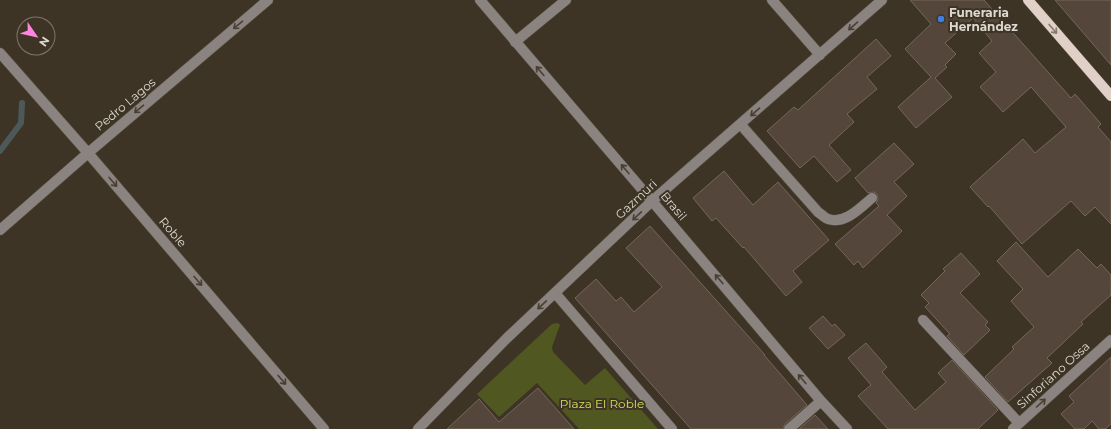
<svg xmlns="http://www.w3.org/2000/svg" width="1111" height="429" font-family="Montserrat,sans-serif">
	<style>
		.green { fill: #505721 }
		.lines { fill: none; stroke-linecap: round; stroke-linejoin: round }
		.stream { stroke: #4d5959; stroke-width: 6 }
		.building { fill: #54463b; stroke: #76675b }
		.minor-casing { stroke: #5a5245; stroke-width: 11 }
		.major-casing { stroke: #5a5245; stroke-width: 11 }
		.minor { stroke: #8b837f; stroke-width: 10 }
		.major { stroke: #e1d0c7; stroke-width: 10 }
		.oneway { stroke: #494033 }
		.oneway2 { stroke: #877a6e }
		.shop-dot { fill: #3f7fe0; stroke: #3d3426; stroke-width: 1.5 }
		.labels { text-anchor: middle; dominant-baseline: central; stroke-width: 4; stroke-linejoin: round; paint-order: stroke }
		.poi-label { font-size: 12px; font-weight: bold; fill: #ded9d0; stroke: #3d3426; text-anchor: start }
		.street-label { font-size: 12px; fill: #ded9d0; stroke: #3d3426 }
		.park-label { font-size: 12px; fill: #d1e15b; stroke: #3d3426 }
	</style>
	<rect width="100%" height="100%" fill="#3d3426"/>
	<path class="green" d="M558,323l2,2 -8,22 1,5 32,33 20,-17 53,61h-79l-42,-46 -38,34 -22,-23 75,-70z"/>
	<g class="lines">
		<path class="stream" d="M0,151l21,-28 1,-20"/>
	</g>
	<path class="building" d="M910,0h74l87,98 4,-4 26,30 -3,3 13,15v82l-16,-17 -10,9 -14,-15 -49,43 -33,-38 -1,1 -18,-20 53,-48 12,14 31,-26 -35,-40 -28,25 -23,-25 16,-15 -17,-19 13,-12 -19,-23 -28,25 11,11 -11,11 2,2 -12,11 17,19 -36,31 -18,-21 33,-30 -26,-28 26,-25z
		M1055,0h56v65z
		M876,39l15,17 -24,21 10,12 -30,25 7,8 -25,23 22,25 -14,12 -23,-26 -14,12 -33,-37 27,-24 4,3z
		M894,143l20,21 -20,18 13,14 -20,19 15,16 -39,37 -5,-7 -4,4 -19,-21 44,-38 -3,-3 2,-3 -1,-6 -3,-2 -6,1 -13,-15z
		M724,171l29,34 25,-23 51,58 -36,31 9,11 -16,14 -42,-49 -1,1 -27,-30 -4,3 -19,-23z
		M650,226l115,129h-1l43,50 -22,19 -2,5h-92l-116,-131 21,-19 20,22 5,-4 13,15 28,-25 -36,-39z
		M1016,242l32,35 30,-28 19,19 4,-4 10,11v20l-30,27 2,2 -36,34 5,5 -44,39 -23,-25 29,-28 -2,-2 22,-20 -23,-26 12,-12 -26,-28z
		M961,253l19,21 -20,19 28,29 -3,3 5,5 -26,25 -17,-19 3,-2 -25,-27 4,-4 -8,-8 24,-24 -2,-2z
		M823,316l9,10 3,-2 10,11 -17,14 -19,-21z
		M866,343l21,24 -5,5 33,38 31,-28 -8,-9 14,-13 46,50 -20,19h-90l-30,-33 13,-11 -23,-27z
		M1111,357v67l-6,5h-6l-7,-8 -8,8h-9l-14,-15 13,-12 -5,-6z
		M538,388l36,41h-127l32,-30 20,23z
		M815,415l13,14h-29z"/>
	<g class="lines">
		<defs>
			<path id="minor" d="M480,0l172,201 169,200 26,28
				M772,0l48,55
				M515,42l51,-42
				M0,53l88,100 236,276
				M741,125l77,87c3,2 7,6 10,7 17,6 33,-12 44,-21
				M0,230l88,-77 180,-153
				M555,293l117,136
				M923,320l96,103
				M418,429l89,-91 145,-137 230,-201
				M789,429l32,-28
				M1013,429l98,-89"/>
			<path id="major" d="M1028,0l83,96"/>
		</defs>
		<use href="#minor" class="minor-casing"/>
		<use href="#major" class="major-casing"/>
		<use href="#minor" class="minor"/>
		<use href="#major" class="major"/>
	</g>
	<defs><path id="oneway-shaft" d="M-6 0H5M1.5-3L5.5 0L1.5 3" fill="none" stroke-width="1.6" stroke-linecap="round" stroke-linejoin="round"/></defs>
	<g class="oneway">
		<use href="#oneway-shaft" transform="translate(238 25) rotate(140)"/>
		<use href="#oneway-shaft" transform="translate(853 26) rotate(139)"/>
		<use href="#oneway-shaft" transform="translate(540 71) rotate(-131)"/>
		<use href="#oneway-shaft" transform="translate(139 109) rotate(140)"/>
		<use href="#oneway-shaft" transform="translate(755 112) rotate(139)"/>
		<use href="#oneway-shaft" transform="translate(625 169) rotate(-131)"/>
		<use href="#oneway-shaft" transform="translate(113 182) rotate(49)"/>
		<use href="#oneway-shaft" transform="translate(637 216) rotate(137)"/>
		<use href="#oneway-shaft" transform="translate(719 279) rotate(-130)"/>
		<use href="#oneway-shaft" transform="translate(198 281) rotate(49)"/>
		<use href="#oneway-shaft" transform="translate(542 305) rotate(137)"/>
		<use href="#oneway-shaft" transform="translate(802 379) rotate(-130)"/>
		<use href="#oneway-shaft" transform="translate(282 380) rotate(49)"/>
		<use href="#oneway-shaft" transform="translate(1041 403) rotate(-42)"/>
	</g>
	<use class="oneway2" href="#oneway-shaft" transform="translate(1053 29) rotate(49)"/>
	<circle class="shop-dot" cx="941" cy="19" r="4"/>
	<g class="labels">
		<g class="poi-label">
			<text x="949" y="12">Funeraria<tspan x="949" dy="14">Hernández</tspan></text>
		</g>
		<g class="street-label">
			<text transform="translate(125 104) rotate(-40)">Pedro Lagos</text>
			<text transform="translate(636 199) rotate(-43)">Gazmuri</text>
			<text transform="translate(674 206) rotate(50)">Brasil</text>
			<text transform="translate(173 232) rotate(49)">Roble</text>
			<text transform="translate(1053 375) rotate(-42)">Sinforiano Ossa</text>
		</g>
		<g class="park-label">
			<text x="602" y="403">Plaza El Roble</text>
		</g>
	</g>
	<g transform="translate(36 36) rotate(124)"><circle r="19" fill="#3d3426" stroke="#7d766a"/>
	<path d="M0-3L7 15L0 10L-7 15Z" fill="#ff85df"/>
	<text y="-6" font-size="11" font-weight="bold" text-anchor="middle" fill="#ded9d0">N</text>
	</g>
</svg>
